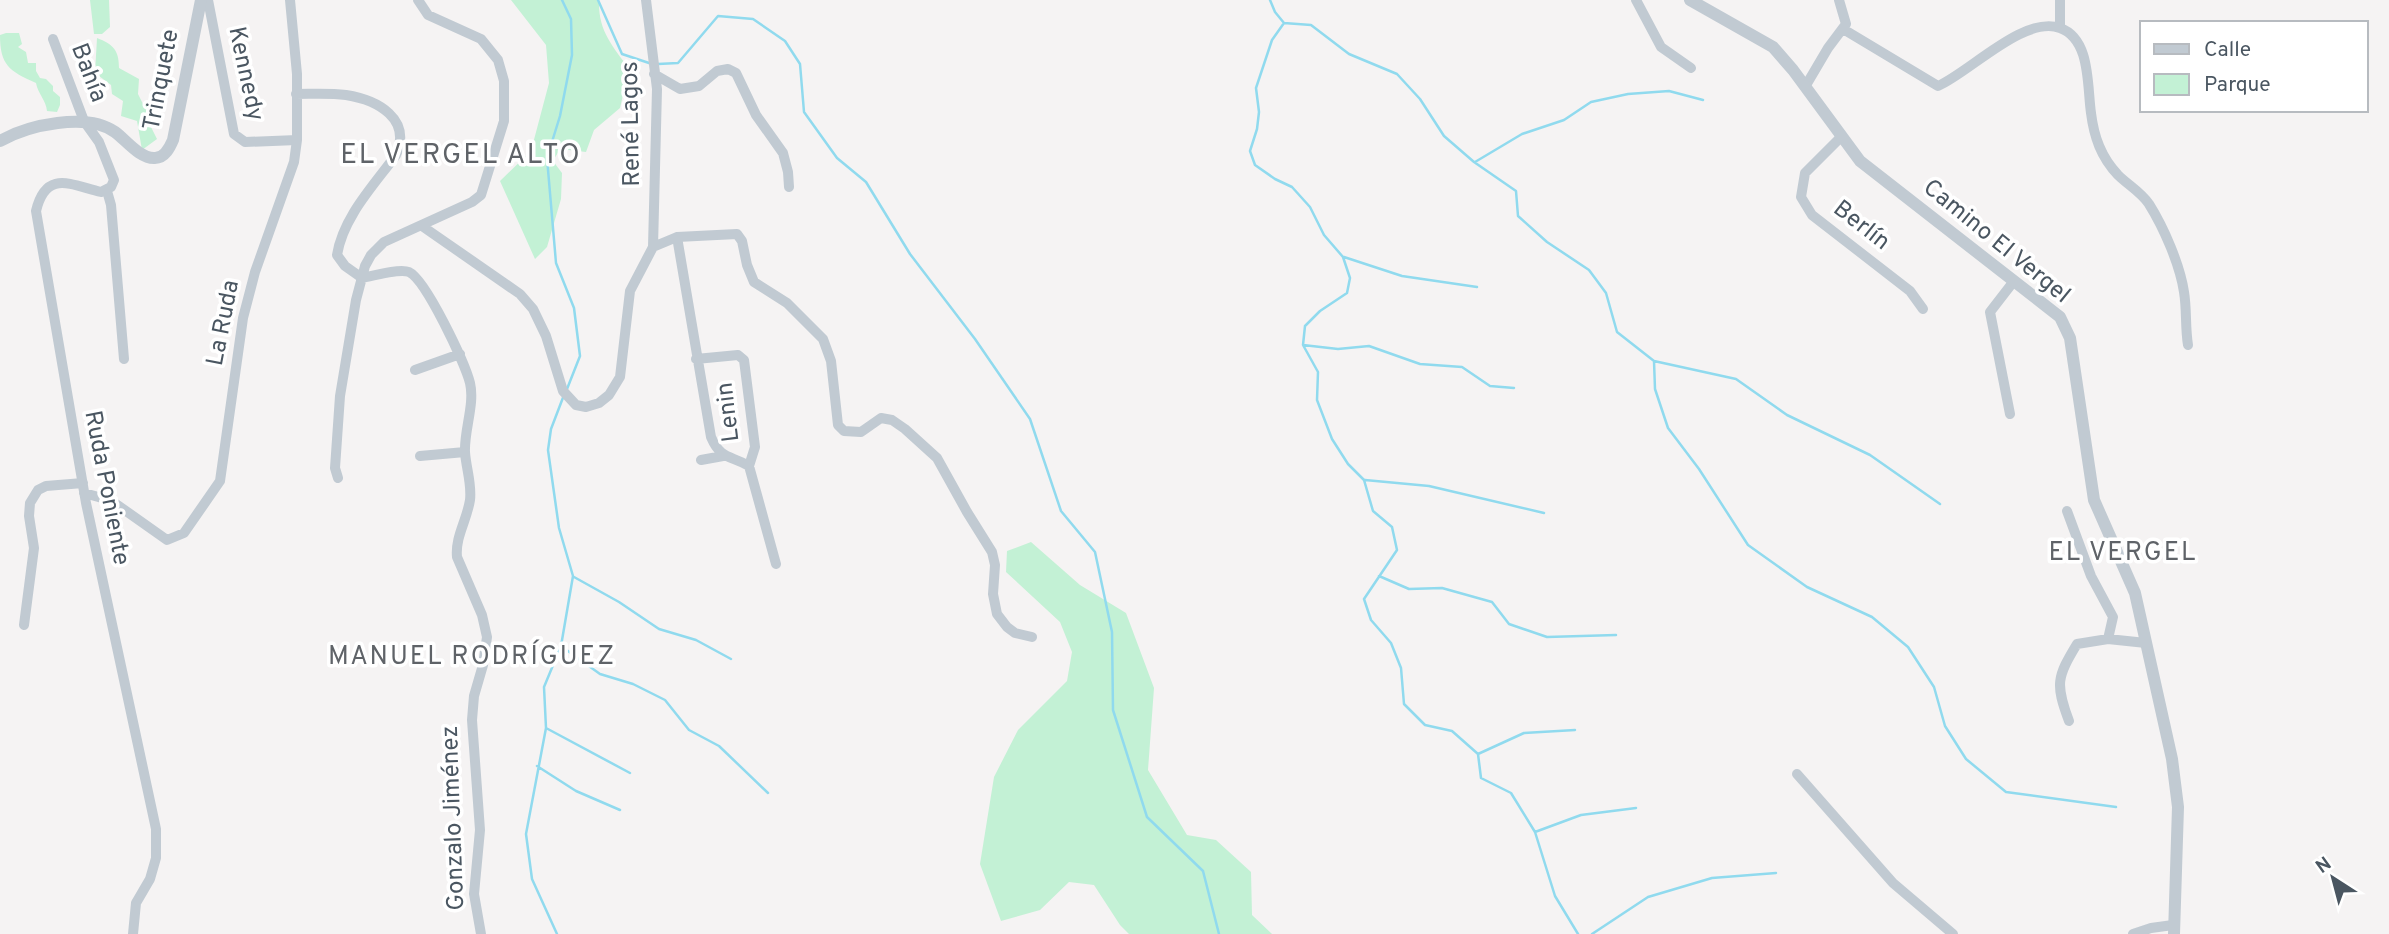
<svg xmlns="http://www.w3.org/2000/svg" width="2389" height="934" font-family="Overpass,sans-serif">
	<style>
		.green { fill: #c3f1d5 }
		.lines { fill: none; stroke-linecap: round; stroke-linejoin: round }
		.stream { stroke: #90daee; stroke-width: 2.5 }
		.minor { stroke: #c1cad2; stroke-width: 10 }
		.tertiary { stroke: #c1cad2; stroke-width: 12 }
		.labels { text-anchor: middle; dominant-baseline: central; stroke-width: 7; stroke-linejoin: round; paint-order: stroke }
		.street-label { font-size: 24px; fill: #4a5661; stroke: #fff }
		.neighbourhood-label { font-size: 26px; letter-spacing: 2px; fill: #5f6368; stroke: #fff }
		.quarter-label { font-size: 28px; letter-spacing: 2px; fill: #5f6368; stroke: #fff }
	</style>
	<rect width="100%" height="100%" fill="#f5f3f3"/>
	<path class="green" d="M90,0h19l1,27 -8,7h-8z
		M511,0h88c-1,31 13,45 30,69l-9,39 -26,22 -8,22 -26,-3 -7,12 9,12 -1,26 -14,48 -12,12 -35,-78 31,-30 18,-68 -3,-38z
		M6,33h13l3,11 -4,3 8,5 2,11h8v8l4,7 6,1 7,7v5l7,6v8l-3,7 -10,-1c-1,-11 -9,-17 -11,-28 -27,-12 -36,-18 -36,-48z
		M97,38c16,6 22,12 22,30l20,11 -1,15 6,12 6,-5 7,4 -7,20 7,14 -15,11 -5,-29 -16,-5 2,-15 -11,-7 -1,-9 -16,-12z
		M1031,542l49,43 46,28 28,75 -6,82 39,65 29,5 35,32 1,43 20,19h-143l-9,-9 -26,-40 -25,-3 -29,28 -39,11 -21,-57 14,-87 24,-47 49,-49 5,-29 -12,-30 -54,-50 1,-21z"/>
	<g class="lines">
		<path class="stream" d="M562,0l9,19 1,36 -12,61 -13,42 9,105 18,45 6,48 -13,33
			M598,0l24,54 30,10
			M1270,0l5,12 9,11 27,2 38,29 48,20 23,25 24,37 30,26 42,29 2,25 29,26 42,28 17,23 11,39 37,29 1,28 13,39 31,41 49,76 59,42 65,30 36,30 26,40 11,39 21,33 40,33 110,15
			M1284,23l-12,17 -16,48 3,24 -2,17 -7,22 5,14 20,14 17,8 18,20 14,28 19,22 7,21 -3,15 -27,18 -15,15 -2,19 15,27 -1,28 15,39 16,25 16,16 9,31 19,16 5,23 -33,49 7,21 20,23 10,25 3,36 21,21 27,6 26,23 3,24 30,15 24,39 20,64 23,38
			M658,64l20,-1 40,-47 35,3 32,22 15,23 4,48 33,46 29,24 44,72 65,85 55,80 31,92 34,41 17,80 1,78 34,107 56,54 16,63
			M1475,162l47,-28 42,-14 27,-18 37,-8 41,-3 34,9
			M1344,257l58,19 75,11
			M1303,345l35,4 31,-3 51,18 42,3 28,19 24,2
			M1654,361l82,18 51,36 83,40 70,49
			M1365,480l64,6 115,27
			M1379,576l30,13 33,-1 50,14 17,22 38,13 69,-2
			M574,577l45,25 40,27 37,11 35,19
			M561,646l39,28 33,10 32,16 24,30 30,16 49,47
			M546,728l84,45
			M1478,754l46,-21 51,-3
			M537,766l39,25 44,19
			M1535,832l46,-17 55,-7
			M557,934l-25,-55 -6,-45 20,-106 -2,-41 17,-41 12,-70 -14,-48 -11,-78 3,-21 13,-34
			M1592,934l56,-37 64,-19 64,-5"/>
		<path class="minor" d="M208,0l26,134 11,8 52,-2
			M646,0l11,89 -4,158
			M1636,0l25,47 30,21
			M2060,28v-28
			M1843,29l95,57c32,-14 86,-71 122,-58 31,11 27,58 31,85 3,24 10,44 27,62 10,10 23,17 31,29 15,24 31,61 35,88 3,18 1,35 4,53
			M53,39l31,82 15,21 15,38 -3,7 -10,5c-30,-7 -55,-23 -65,19l50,292 70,326v29l-6,21 -14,24 -3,31
			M654,74l26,15 19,-3 18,-15 11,-2 8,4 20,42 27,38 5,19 1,15
			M1805,87l23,-39 18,-24 -7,-24
			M296,94c17,0 34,-1 50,1 32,5 66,24 50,60 -22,30 -53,62 -59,100l8,11 17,12
			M1841,137l-36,36 -4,24 11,18 98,76 13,18
			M107,191l4,14 13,154
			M422,226l98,68 13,15 13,27 17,55 13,14 10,2 13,-4 10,-8 11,-18 10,-86 23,-44 24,-10 60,-3 5,7 5,24 7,17 33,21 36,36 8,22 7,64 6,6 17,1 20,-14 11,2 13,9 32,29 30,54 25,40 3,13 -2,29 4,20 10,13 8,6 17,4
			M677,237l34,200c10,23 19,18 38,29l27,98
			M362,278c10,-2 38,-10 47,-6 17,8 56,91 61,111 5,21 -6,47 -5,69 1,16 7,32 5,48 -3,20 -15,37 -13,57l25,58 5,22 -4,28 -9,31 -2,24 8,110 -6,64 7,40
			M696,359l42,-4 6,5 11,87 -6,19
			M415,370l45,-16
			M2010,414l-20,-102 24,-31
			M420,456l45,-4
			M701,460l22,-4
			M338,478l-3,-10 5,-72 16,-96 9,-34 6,-11 13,-13 88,-40 9,-7 23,-74v-40l-6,-21 -17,-21 -53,-24 -10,-15
			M84,493l18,5 14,6 51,36 17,-7 36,-52 23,-163 12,-46 39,-110 3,-22v-66l-7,-74
			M2067,511l24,65 22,41 -5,22 38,4
			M24,625l10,-77 -5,-32 1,-13 8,-13 8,-4 37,-3
			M2069,721c-14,-37 -12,-44 8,-77l31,-5
			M1797,774l96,109 60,51
			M2133,934l18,-6 22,-3"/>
		<path class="tertiary" d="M1690,0l83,47 20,23 67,91 200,156 10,21 24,162 41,93 37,166 6,48 -4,127
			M0,141c28,-16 87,-29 115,-9 11,8 25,27 40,26 10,0 15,-11 18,-18l28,-140"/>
	</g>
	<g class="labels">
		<g class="street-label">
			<text transform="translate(88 73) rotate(69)">Bahía</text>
			<text transform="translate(245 74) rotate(78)">Kennedy</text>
			<text transform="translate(162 80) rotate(-79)">Trinquete</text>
			<text transform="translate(632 124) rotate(-91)">René Lagos</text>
			<text transform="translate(1861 226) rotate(38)">Berlín</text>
			<text transform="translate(1996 242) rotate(39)">Camino El Vergel</text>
			<text transform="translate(224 323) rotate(-79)">La Ruda</text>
			<text transform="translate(729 412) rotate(-97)">Lenin</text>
			<text transform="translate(106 488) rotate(79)">Ruda Poniente</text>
			<text transform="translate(454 818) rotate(-92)">Gonzalo Jiménez</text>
		</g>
		<g class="neighbourhood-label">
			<text x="2123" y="553">EL VERGEL</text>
			<text x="472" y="657">MANUEL RODRÍGUEZ</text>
		</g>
		<g class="quarter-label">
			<text x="461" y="156">EL VERGEL ALTO</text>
		</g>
	</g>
	<rect x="2140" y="21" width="228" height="91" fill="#ffffff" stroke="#b7bbc0" stroke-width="2"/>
	<rect x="2154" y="44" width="35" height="10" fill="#c1cad2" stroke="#b7bbc0" stroke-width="2"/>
	<text x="2204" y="56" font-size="21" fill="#4a5661">Calle</text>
	<rect x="2154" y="74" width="35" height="21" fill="#c3f1d5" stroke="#b7bbc0" stroke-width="2"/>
	<text x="2204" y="91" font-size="21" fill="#4a5661">Parque</text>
	<g transform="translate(2333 878) rotate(324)" stroke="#ffffff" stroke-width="5" paint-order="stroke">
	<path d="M0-5L12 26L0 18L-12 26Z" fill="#4a5661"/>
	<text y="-10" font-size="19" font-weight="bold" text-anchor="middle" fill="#4a5661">N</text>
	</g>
</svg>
